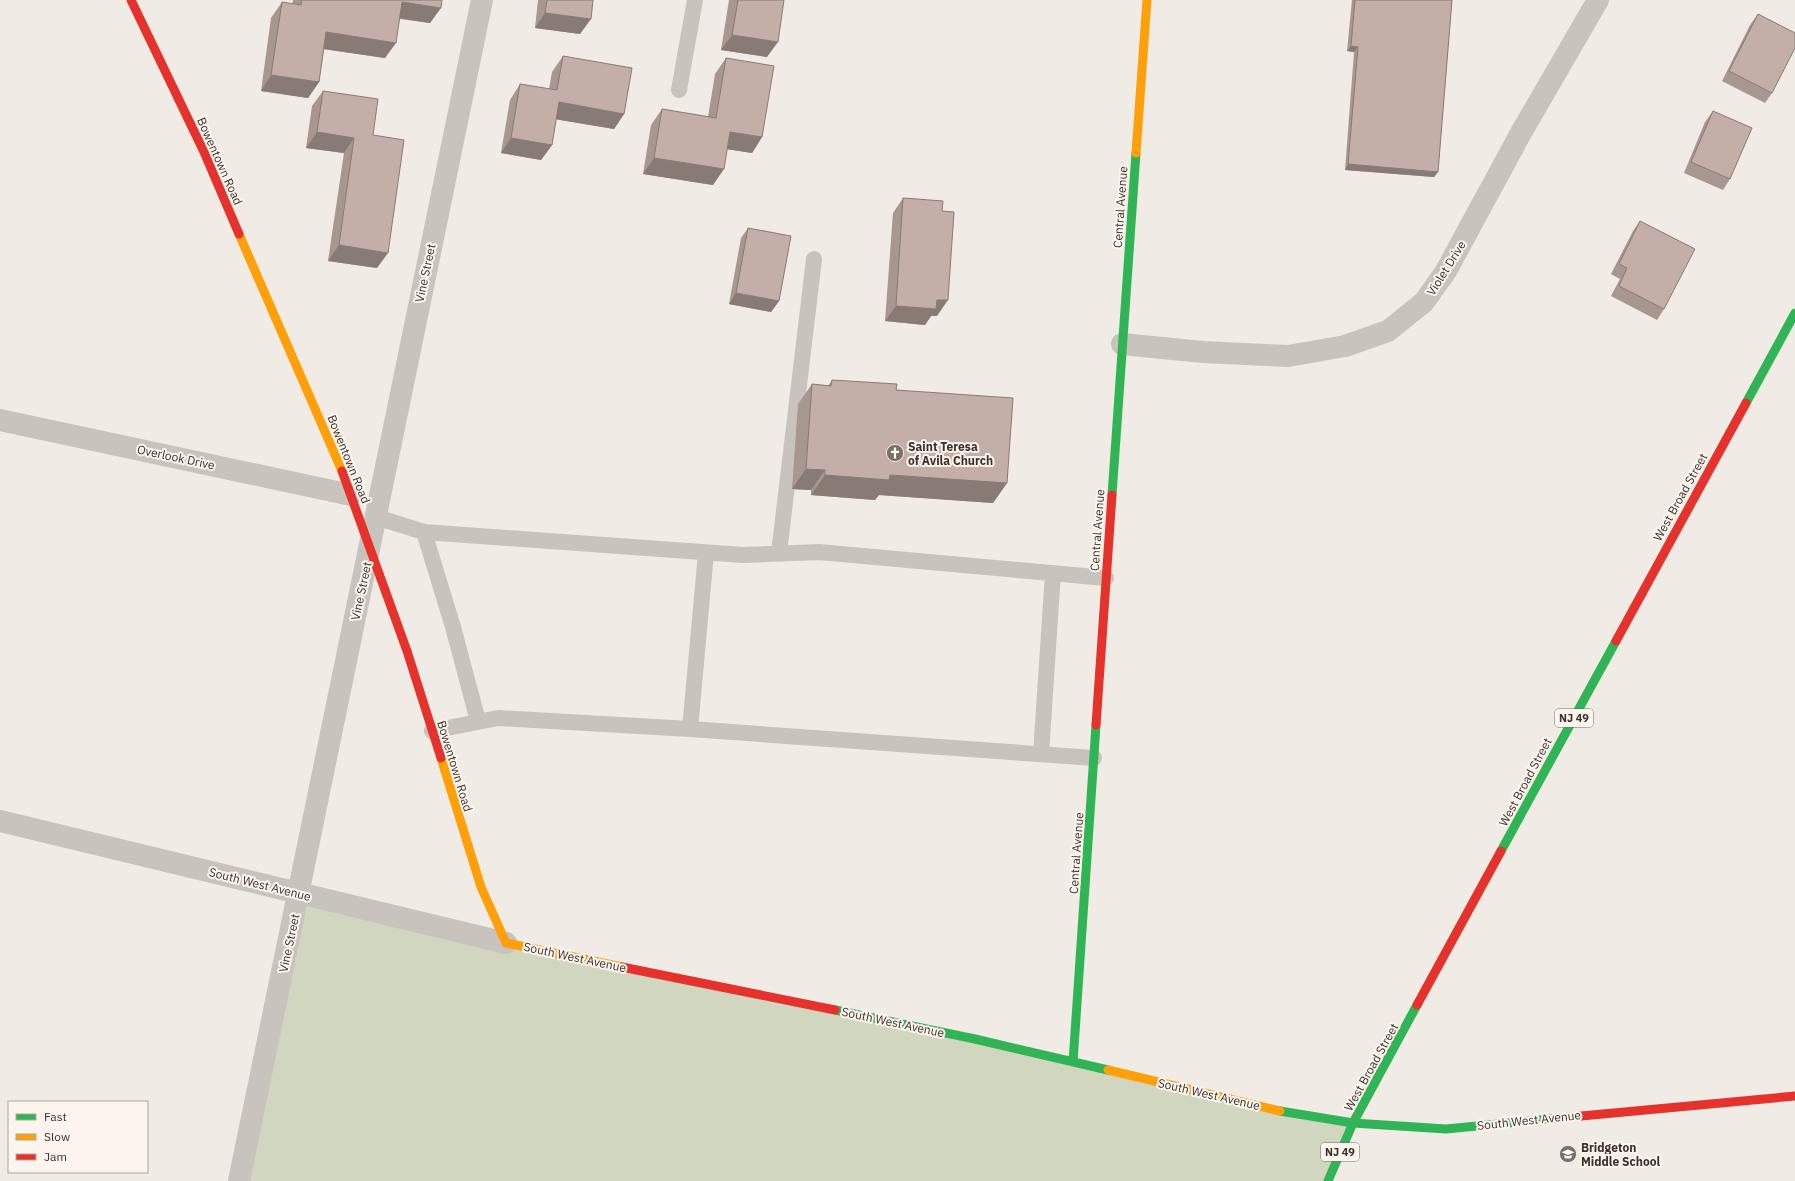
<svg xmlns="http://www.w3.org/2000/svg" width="1795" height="1181" font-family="'IBM Plex Sans',sans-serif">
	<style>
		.green { fill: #d1d6bf }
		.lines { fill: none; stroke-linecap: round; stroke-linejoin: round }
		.lane { stroke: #c9c3be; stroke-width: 16 }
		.street { stroke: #c9c3be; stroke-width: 22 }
		.fast { stroke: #30b455; stroke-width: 9 }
		.slow { stroke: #ff9f0a; stroke-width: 9 }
		.jam { stroke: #e5322d; stroke-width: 9 }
		.wall { fill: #a89690 }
		.shaded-wall { fill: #887a75 }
		.building { fill: #c3afa7; stroke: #887a75 }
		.labels { text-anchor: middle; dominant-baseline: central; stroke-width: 4; stroke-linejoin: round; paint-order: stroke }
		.shield { fill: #fbf5ee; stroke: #756b66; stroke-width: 1 }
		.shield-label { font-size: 11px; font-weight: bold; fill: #3b302b }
		.street-label { font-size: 12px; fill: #3b302b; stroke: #fbf5ee }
		.poi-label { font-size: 12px; font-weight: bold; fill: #3b302b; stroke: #fbf5ee; text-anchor: start }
	</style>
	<rect width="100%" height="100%" fill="#f0ebe5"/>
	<path class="green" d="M299,893l1054,230 -25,58h-1089z"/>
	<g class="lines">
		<path class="lane" d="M679,90l16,-90
			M376,517l48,15 319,23 76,-3 287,26
			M424,532l29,95 25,94
			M779,553l35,-294
			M690,729l16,-176
			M432,731l66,-13 192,11 404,29
			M1041,754l12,-181"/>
		<path class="street" d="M1122,344l81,8 85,4 57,-10 43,-15 36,-29 22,-31 76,-140 76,-131
			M0,420l351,75
			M0,821l506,122
			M239,1181l243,-1181"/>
		<path class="fast" d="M1746,403l49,-90
			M1112,495l24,-342
			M1501,851l115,-210
			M835,1010l140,29 133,31
			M1073,1062l23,-337
			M1280,1111l73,12 93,6 103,-10
			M1328,1181l25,-58 64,-118"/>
		<path class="slow" d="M1136,153l11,-153
			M239,234l103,237
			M441,758l40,129 25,56 116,24
			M1108,1070l172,41"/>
		<path class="jam" d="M131,0l73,152 35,82
			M342,471l65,180 34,107
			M1616,641l130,-238
			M1096,725l16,-230
			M622,967l213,43
			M1417,1005l84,-154
			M1549,1119l246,-23"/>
	</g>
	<path class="wall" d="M293,0h149l-12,23 -30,-4 -15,39 -61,-9 -5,33 -11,16 -47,-7 10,-73 11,-16 10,2z
		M538,0h55l-13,34 -45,-6z
		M729,0h55l-17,57 -46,-7z
		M1352,0h100l-14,172 -4,5 -89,-7 9,-118 -7,-1z
		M1758,14l14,79 -7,10 -43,-22 28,-56z
		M563,56l61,58 -10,15 -58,-10 -4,26 -11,15 -40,-7 9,-53 10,-16 29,5 3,-17z
		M726,58l36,79 -10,16 -25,-4 -14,36 -70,-11 8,-49 11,-16 46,8 7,-43z
		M323,91l50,44 4,133 -49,-7 16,-108 -38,-5 6,-42z
		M1713,111l17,68 -7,11 -39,-17 21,-51z
		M903,198l39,13 -5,105h-6l-6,9 -40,-4 8,-108z
		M1640,221l24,88 -7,11 -46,-24 9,-17 -9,-5 22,-43z
		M748,228l31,73 -8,11 -42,-8 12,-66z
		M832,380l64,10 111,93 -14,20 -114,-8 -4,5 -64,-5v-5l-19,-1 6,-85 14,-20 16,2z"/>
	<path class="shaded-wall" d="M402,2l39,6 -11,15 -39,-6z
		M545,13l46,6 -11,15 -45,-6z
		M326,32l70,11 -11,15 -69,-10z
		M732,35l46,7 -11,15 -46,-7z
		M1351,46l7,1 -4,5 -7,-1z
		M271,75l48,7 -11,16 -47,-7z
		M559,102l65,12 -10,15 -66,-11z
		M317,132l37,6 -10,15 -38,-5z
		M730,132l32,5 -10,16 -33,-5z
		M511,138l41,7 -11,15 -40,-7z
		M654,158l70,11 -11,16 -70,-11z
		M1348,164l90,8 -4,5 -89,-7z
		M339,245l49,8 -11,15 -49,-7z
		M736,293l43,8 -8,11 -42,-8z
		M937,300h11l-11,16h-6l-6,9 -40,-4 11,-15z
		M806,469l19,1 -14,20 -19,-1z
		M825,475h65l117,8 -14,20 -114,-8 -4,5 -64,-5z"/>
	<path class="building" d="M302,0h140l-1,8 -39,-6 -6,41 -70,-11 -7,50 -48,-7 11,-73 19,3z
		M547,0h46l-2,19 -46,-6z
		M738,0h46l-6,42 -46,-7z
		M1355,0h97l-14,172 -90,-8 10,-117 -7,-1z
		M1758,14l37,19v15l-23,45 -43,-22z
		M563,56l69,12 -8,46 -65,-12 -7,43 -41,-7 9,-54 37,6z
		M726,58l48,8 -12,71 -32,-5 -6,37 -70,-11 8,-49 54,9z
		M323,91l55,8 -5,36 31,5 -16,113 -49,-8 15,-107 -37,-6z
		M1713,111l39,17 -22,51 -39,-17z
		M903,198l40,3 -1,10 12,1 -6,88h-11l-1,9 -40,-3z
		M1640,221l55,28 -31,60 -45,-23 8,-18 -8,-4z
		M748,228l43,8 -12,65 -43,-8z
		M832,380l65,4 -1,6 117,8 -6,85 -117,-8 -1,5 -64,-5v-5l-19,-1 6,-85 19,2z"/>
	<defs>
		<symbol id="church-disc" viewBox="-11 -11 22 22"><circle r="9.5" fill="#7a716c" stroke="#fbf5ee"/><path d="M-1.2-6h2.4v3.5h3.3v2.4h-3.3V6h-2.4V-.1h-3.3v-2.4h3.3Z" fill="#fff"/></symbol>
		<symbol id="school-disc" viewBox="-11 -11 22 22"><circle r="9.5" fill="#7a716c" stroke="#fbf5ee"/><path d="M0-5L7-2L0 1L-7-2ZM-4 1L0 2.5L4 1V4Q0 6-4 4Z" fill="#fff"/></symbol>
	</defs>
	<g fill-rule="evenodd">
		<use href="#church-disc" x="885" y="443" width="20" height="20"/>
		<use href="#school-disc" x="1558" y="1144" width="20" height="20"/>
	</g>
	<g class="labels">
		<g class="shield">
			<rect x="1555" y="709" width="38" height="18" rx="3"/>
			<rect x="1321" y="1143" width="38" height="18" rx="3"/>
		</g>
		<g class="shield-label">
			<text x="1574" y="718">NJ 49</text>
			<text x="1340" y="1152">NJ 49</text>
		</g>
		<g class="street-label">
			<text transform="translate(220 161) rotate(66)">Bowentown Road</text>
			<text transform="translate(1120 207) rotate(-86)">Central Avenue</text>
			<text transform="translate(1446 268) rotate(-58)">Violet Drive</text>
			<text transform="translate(425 273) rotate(-78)">Vine Street</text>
			<text transform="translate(176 457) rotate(12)">Overlook Drive</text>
			<text transform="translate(349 459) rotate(68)">Bowentown Road</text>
			<text transform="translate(1680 497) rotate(-61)">West Broad Street</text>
			<text transform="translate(1097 530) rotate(-86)">Central Avenue</text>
			<text transform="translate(361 591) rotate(-78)">Vine Street</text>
			<text transform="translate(455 766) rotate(73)">Bowentown Road</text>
			<text transform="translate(1525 782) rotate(-62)">West Broad Street</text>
			<text transform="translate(1076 853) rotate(-86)">Central Avenue</text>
			<text transform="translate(260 884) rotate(14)">South West Avenue</text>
			<text transform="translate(289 943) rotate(-78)">Vine Street</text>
			<text transform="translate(575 957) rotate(12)">South West Avenue</text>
			<text transform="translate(893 1022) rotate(12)">South West Avenue</text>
			<text transform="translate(1371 1067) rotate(-61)">West Broad Street</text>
			<text transform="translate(1209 1094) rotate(13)">South West Avenue</text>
			<text transform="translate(1529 1120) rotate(-6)">South West Avenue</text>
		</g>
		<g class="poi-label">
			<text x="908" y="446">Saint Teresa<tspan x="908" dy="14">of Avila Church</tspan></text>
			<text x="1581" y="1147">Bridgeton<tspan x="1581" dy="14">Middle School</tspan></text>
		</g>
	</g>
	<rect x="8" y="1101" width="140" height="72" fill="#fbf5ee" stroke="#aea6a0"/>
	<rect x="16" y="1114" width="20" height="6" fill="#30b455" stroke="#aea6a0"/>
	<text x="44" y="1121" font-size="12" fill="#3b302b">Fast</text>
	<rect x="16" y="1134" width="20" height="6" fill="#ff9f0a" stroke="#aea6a0"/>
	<text x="44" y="1141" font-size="12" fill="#3b302b">Slow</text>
	<rect x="16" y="1154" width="20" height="6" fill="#e5322d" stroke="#aea6a0"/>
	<text x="44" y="1161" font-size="12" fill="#3b302b">Jam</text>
</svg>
